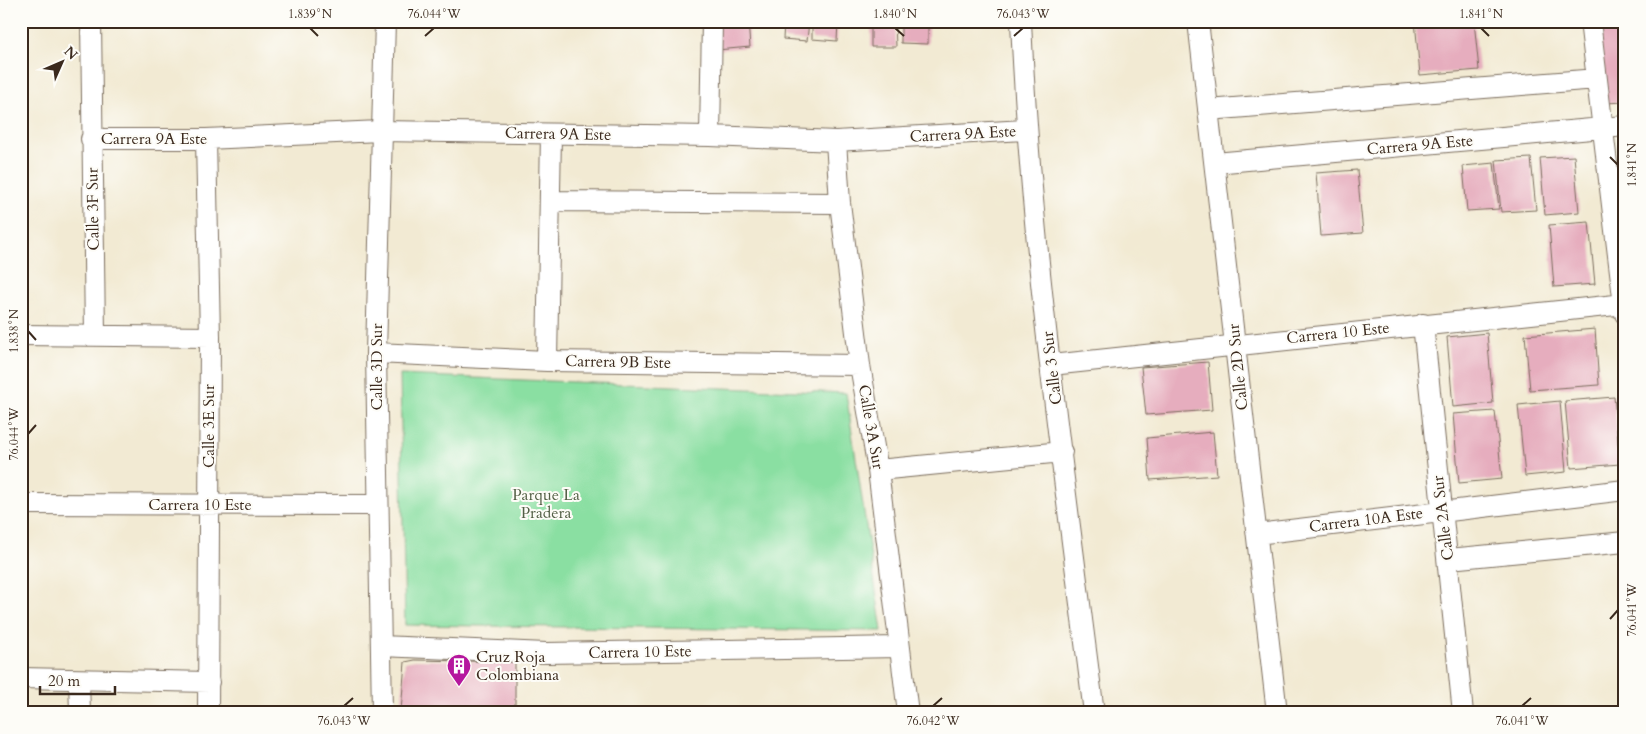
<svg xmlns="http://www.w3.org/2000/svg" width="1646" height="734" font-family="Cardo,serif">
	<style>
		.green { fill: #8adfa2; stroke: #628460 }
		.building { fill: #e6adbe }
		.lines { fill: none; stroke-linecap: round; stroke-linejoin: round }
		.street-casing { stroke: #7b6d5d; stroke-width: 22 }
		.street { stroke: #fff; stroke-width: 20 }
		.ticks { fill: none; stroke: #3b2a1e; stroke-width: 2 }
		.labels { text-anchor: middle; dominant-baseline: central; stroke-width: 4; stroke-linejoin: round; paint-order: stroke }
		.street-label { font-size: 16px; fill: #3b2a1e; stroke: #fdfcf7 }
		.park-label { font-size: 16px; fill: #536046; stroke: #fdfcf7 }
		.poi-label { font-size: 16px; fill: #3b2a1e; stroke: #fdfcf7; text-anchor: start }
		.neatline { fill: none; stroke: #3b2a1e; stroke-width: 2 }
		.ticks-label { font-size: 12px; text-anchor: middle; fill: #3b2a1e }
	</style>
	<rect width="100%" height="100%" fill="#fdfcf7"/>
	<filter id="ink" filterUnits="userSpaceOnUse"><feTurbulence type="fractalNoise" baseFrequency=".02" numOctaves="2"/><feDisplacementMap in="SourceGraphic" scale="10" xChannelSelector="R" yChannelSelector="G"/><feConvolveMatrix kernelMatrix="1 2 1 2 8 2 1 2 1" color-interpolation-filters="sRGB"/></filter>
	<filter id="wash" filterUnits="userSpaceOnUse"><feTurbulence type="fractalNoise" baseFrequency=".0096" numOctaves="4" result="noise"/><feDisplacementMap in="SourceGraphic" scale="20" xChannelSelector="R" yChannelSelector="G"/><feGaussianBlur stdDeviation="1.12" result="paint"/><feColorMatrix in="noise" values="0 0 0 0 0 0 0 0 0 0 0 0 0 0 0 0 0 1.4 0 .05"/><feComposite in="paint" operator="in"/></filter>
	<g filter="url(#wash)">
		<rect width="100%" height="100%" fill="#f2ead3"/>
		<path class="green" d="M400,375l446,18 36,238 -477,-6z"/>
		<g id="blocks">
			<path class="building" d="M715,21h33l2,26 -33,3z
				M784,21h25l-2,20 -24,-2z
				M812,21h26l-1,20 -25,-2z
				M871,21h24l1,26h-25z
				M901,21h27v23l-27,-1z
				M1415,21h59l5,49 -59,5z
				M1599,21h26v81l-20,1z
				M1574,156l5,56 -34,3 -5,-57z
				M1531,158l5,52 -35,2 -5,-52z
				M1494,163l5,46 -32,2 -4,-45z
				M1357,170l6,63 -42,3 -5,-63z
				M1589,222l6,62 -41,3 -5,-62z
				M1595,329l4,56 -69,5 -5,-55z
				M1487,333l6,70 -40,4 -6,-70z
				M1208,362l4,48 -66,5 -5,-48z
				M1614,397l6,67 -49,4 -6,-67z
				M1560,401l6,71 -41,4 -7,-71z
				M1495,411l7,68 -43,4 -6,-69z
				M1213,432l4,43 -67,5 -3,-42z
				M415,660l100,2v51l-114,-2 4,-49z"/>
		</g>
	</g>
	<g filter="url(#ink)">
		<use href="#blocks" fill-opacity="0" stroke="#7b6d5d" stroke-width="1"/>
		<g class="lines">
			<defs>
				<path id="street" d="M91,21l4,315
					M1021,21c10,232 44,462 73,692
					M1198,21l79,692
					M1590,21l35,293
					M1208,110l389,-31
					M710,136l2,-115
					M91,139h115l174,-8 330,5 126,5 189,-11
					M206,139l4,198 -2,376
					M836,141l4,62 20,162 18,105 30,243
					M1215,163l410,-37
					M550,201l290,2
					M1423,324l40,389
					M21,335l189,2
					M376,353l171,8 313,4
					M547,361l4,-227
					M1051,365l574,-61
					M878,470l184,-18
					M21,504l357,1
					M1257,534l368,-44
					M1449,559l176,-17
					M381,646l165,7 353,-6
					M21,678l188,4
					M79,680l1,33
					M382,713l-6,-360 9,-332"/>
			</defs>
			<use href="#street" class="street-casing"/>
			<use href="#street" class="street"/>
		</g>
	</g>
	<path class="ticks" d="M310,28l8,8M895,28l9,8M1481,28l8,8M425,36l9,-8M1014,36l9,-8M1610,157l8,8M28,331l8,9M28,434l8,-9M1610,619l8,-9M344,706l9,-8M933,706l9,-8M1522,706l9,-8"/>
	<defs>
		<symbol id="building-pin" viewBox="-11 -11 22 30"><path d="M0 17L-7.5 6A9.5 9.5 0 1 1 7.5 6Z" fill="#b5179e" stroke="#fdfcf7"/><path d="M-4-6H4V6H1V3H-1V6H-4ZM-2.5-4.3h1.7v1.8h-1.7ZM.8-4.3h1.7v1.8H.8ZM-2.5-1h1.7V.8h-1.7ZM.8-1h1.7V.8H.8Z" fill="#fff"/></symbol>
	</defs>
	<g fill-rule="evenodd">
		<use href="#building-pin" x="445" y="652" width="28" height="38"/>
	</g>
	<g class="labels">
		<g class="street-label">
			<text transform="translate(558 134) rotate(1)">Carrera 9A Este</text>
			<text transform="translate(963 134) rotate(-3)">Carrera 9A Este</text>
			<text x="154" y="139">Carrera 9A Este</text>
			<text transform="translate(1420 145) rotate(-5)">Carrera 9A Este</text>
			<text transform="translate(93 209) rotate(-91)">Calle 3F Sur</text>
			<text transform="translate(1338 333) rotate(-6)">Carrera 10 Este</text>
			<text transform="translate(618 362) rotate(1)">Carrera 9B Este</text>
			<text transform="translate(377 367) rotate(-90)">Calle 3D Sur</text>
			<text transform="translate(1238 367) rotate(-96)">Calle 2D Sur</text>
			<text transform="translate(1052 368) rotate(-97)">Calle 3 Sur</text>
			<text transform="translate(209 426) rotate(-90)">Calle 3E Sur</text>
			<text transform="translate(871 427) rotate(80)">Calle 3A Sur</text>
			<text x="200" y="505">Carrera 10 Este</text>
			<text transform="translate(1443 518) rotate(-97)">Calle 2A Sur</text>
			<text transform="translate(1366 520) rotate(-7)">Carrera 10A Este</text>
			<text transform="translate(640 652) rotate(-1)">Carrera 10 Este</text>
		</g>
		<g class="park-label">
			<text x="546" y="495">Parque La<tspan x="546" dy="18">Pradera</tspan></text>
		</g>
		<g class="poi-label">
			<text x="476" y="657">Cruz Roja<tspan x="476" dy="18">Colombiana</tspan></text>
		</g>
	</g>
	<rect width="1646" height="734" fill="none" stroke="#fdfcf7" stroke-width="55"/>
	<g transform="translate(62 62) rotate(45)" stroke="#fdfcf7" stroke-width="4" paint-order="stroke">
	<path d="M0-4L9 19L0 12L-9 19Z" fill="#3b2a1e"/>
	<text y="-8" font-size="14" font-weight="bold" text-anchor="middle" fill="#3b2a1e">N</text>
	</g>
	<path d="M40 686v8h75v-8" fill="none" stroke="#3b2a1e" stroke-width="2.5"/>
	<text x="48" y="686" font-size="15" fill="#3b2a1e" stroke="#fdfcf7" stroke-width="4" paint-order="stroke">20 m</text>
	<rect x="28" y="28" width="1590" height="678" class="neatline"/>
	<g class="ticks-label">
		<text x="310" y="18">1.839°N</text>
		<text x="434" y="18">76.044°W</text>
		<text x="895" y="18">1.840°N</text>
		<text x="1023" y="18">76.043°W</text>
		<text x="1481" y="18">1.841°N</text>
		<text transform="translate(1632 165) rotate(-90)" y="4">1.841°N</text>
		<text transform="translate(14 331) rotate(-90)" y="4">1.838°N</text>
		<text transform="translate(14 434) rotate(-90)" y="4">76.044°W</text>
		<text transform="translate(1632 610) rotate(-90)" y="4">76.041°W</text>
		<text x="344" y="725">76.043°W</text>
		<text x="933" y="725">76.042°W</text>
		<text x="1522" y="725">76.041°W</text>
	</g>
</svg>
